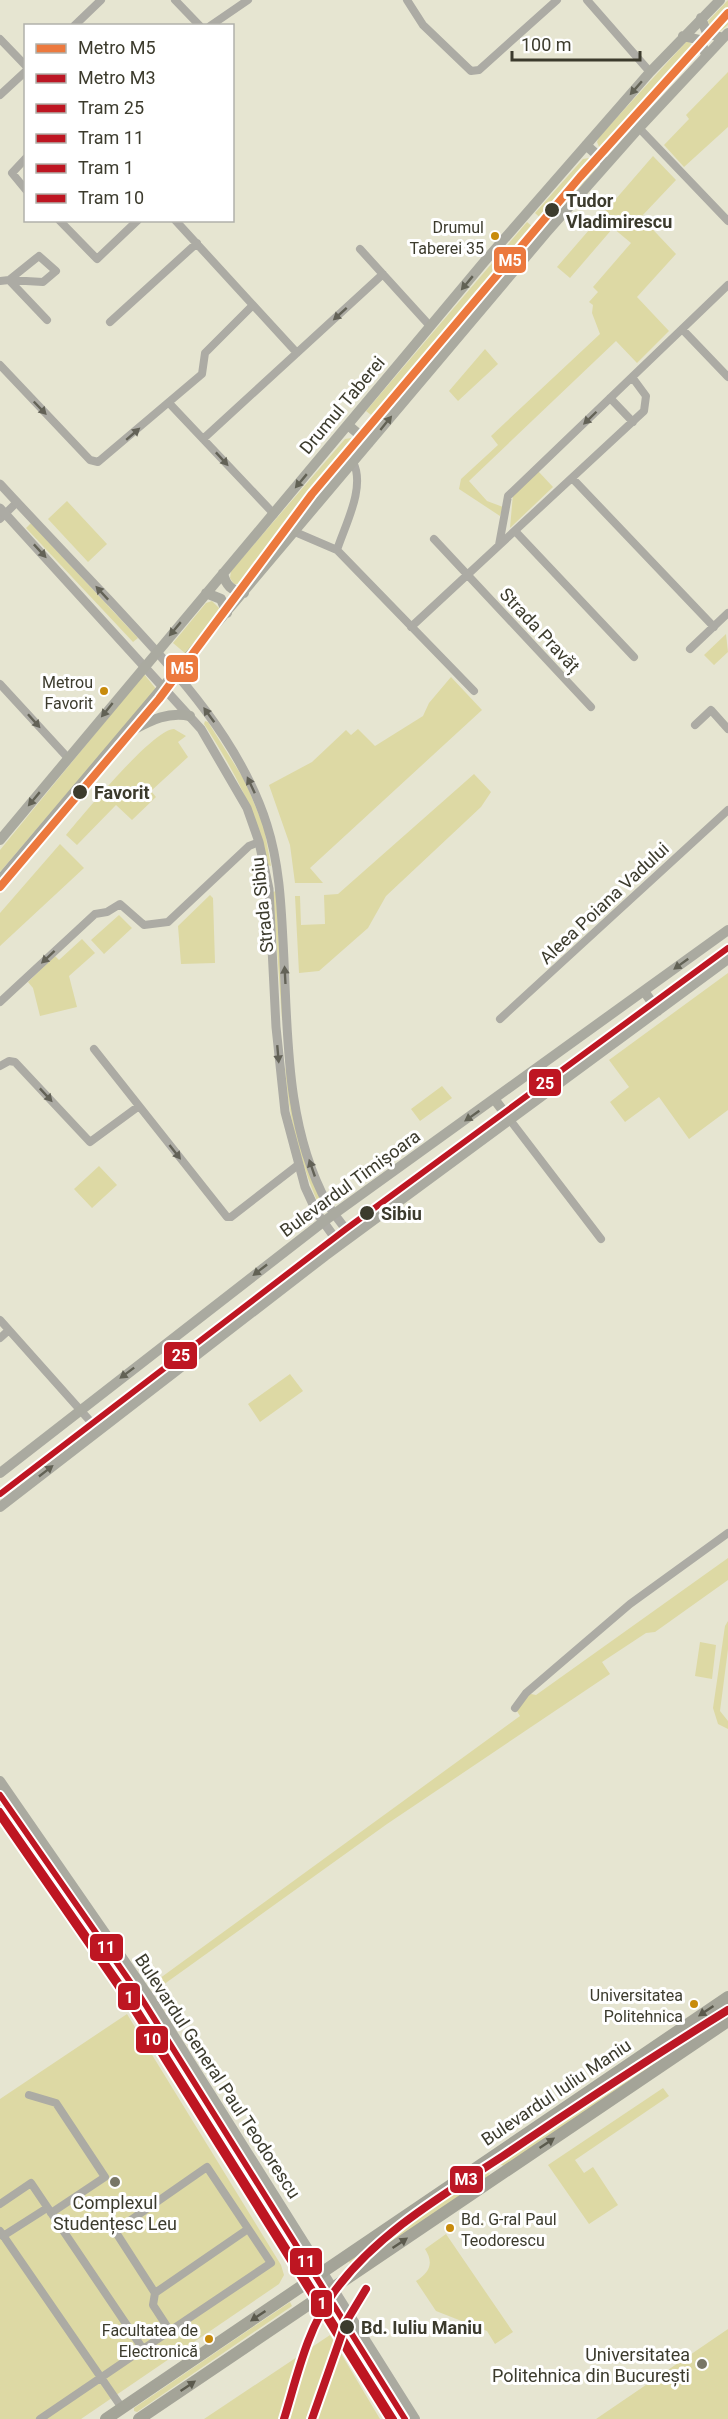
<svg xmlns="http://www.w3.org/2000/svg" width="728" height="2419" font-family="Roboto,sans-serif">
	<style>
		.green { fill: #ddd9a4 }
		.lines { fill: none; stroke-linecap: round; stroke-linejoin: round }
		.minor { stroke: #acaba4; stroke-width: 8 }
		.tertiary { stroke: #acaba4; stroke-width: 9 }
		.secondary { stroke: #aaaaa0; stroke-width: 10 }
		.primary { stroke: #a4a498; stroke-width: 12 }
		.tram-1-casing { stroke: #fff; stroke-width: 10 }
		.tram-2-casing { stroke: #fff; stroke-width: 10 }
		.tram-3-casing { stroke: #fff; stroke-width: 10 }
		.tram-4-casing { stroke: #fff; stroke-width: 10 }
		.tram-1 { stroke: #be1622; stroke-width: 6 }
		.tram-2 { stroke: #be1622; stroke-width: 6 }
		.tram-3 { stroke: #be1622; stroke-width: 6 }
		.tram-4 { stroke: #be1622; stroke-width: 6 }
		.metro-1-casing { stroke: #fff; stroke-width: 12 }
		.metro-2-casing { stroke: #fff; stroke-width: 12 }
		.metro-1 { stroke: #ec793e; stroke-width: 8 }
		.metro-2 { stroke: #bc1725; stroke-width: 8 }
		.oneway { fill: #626255 }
		.oneway2 { fill: #636257 }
		.oneway3 { fill: #5b5a4d }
		.stop-dot { fill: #3c3b2d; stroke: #fff; stroke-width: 2 }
		.bus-dot { fill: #c88b0b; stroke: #fff; stroke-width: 2 }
		.poi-dot { fill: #787666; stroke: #fff; stroke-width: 2 }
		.labels { text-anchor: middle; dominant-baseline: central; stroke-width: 6; stroke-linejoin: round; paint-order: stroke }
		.bus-label { font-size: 16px; fill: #3c3b2d; stroke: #fff; text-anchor: end }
		.stop-label { font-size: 18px; font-weight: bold; fill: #3c3b2d; stroke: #fff; text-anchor: start }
		.street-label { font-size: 18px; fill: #3c3b2d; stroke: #fff }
		.poi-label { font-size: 18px; fill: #3c3b2d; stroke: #fff }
		.line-badge { stroke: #fff; stroke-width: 2 }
		.badge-label { font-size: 16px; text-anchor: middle; font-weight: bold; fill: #fff }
	</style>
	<rect width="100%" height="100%" fill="#e6e5d1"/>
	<path class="green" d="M728,0v25l-10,8 -7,-3 -3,-9z
		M687,41l11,7 -1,8 -87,96 -9,-1 -4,-9 2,-5z
		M728,72v55l-44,40 -20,-22 25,-26 -3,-4z
		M653,156l23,24 -35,37 35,37 -39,43 32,34 -32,32 -21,-22 -147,140 18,20 16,6 -3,9 -41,-27 2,-10 37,-34 -7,-9 109,-102 -8,-21 1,-8 -4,-3 9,-10 -5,-5 38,-44 -18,-15 -43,50 -13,-11z
		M589,158l4,1 3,10 -49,55 -12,-11 48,-54z
		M527,222l13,11 -160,189 -14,-11z
		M485,349l13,15 -40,37 -9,-10z
		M351,438l4,2 2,9 -113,135h-10l-4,-6 1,-7 114,-132z
		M538,471l15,16 -43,41 3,-34z
		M67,501l40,43 -19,18 -40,-43z
		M31,523l107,115 -5,4 -107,-114z
		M212,601l7,7v4l-33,42 -13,-11 33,-40z
		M726,634l2,18 -14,13 -10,-10z
		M144,674l12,15 -156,183v-22z
		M451,677l31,33 -172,158 13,15h-28l-5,-38 -21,-60 43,-23 34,-32 5,5 7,-6 17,17 48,-30 6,-13z
		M205,721l3,1 37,59 19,46 7,39 -3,-1c-11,-53 -35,-96 -64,-141z
		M174,729l12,7 -8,6 10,15 -37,34 5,6 -24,23 -16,-15 -39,40 -11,-10c17,-20 87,-106 108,-106z
		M474,774l17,18 -10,15 -95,89 -18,32 -49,43 -20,2 -4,-77h5l1,29 24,-1 -1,-29 14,-1z
		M60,844l24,24 -84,78v-33z
		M276,891l7,129h-1l-9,-128z
		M210,895l3,3 2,65 -34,1 -3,-38z
		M119,915l13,13 -28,26 -13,-14z
		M82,939l13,14 -26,23 8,31 -37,9 -7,-28 -5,-6 27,-26 4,4z
		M728,973v137l-39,29 -30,-42 -34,25 -15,-20 19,-15 -20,-27z
		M285,1066l36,133 -4,2c-19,-46 -29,-87 -32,-135z
		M442,1086l10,12 -32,23 -9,-12z
		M99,1166l18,19 -25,23 -18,-19z
		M290,1374l13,17 -43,31 -12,-18z
		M728,1558v22l-73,52 -9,1 -44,29 8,12 -223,150 -231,166 -4,-6 368,-268 -5,-8 11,-15 10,2z
		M728,1621v28l-8,62 8,10v8l-10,-5 -5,-16 12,-82z
		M700,1642l16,3 -4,34 -17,-3z
		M723,2006l5,10 -224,150 -7,-3 1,-5z
		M127,2014l154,251 3,10 -5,9 -198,135h-81v-320z
		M663,2088l6,8 -94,64 9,13 9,-6 25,38 -29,19 -41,-59z
		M483,2168l7,5 -2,4 -134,92 -6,-9z
		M446,2234l67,98 -18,12 -8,-13 -51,-20 -20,-30c14,-9 18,-18 9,-32z
		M290,2302l2,4 -155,106 -3,-1v-3z
		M728,2329v90h-132z
		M330,2335l50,84h-176z"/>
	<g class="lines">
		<path class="minor" d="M175,0l25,26
			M407,0l16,25 48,46 8,-1 78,-70
			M587,0l63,72
			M74,26l27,-26
			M210,26l38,-26
			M0,39l26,27
			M0,95l26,-24
			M639,128l89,93
			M26,158l-14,15 14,17
			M59,220l38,39 41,-39
			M175,220l122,133
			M360,249l70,77
			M39,256l17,15 -13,11 -34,-2z
			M0,281l9,-1 38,40
			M110,322l87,-79
			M682,329l46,48
			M0,365l90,95 8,2 104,-88 3,-21 48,-48
			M610,398l23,24
			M169,403l105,111
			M203,439l180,-165
			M572,478l142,149
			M0,519l17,-17
			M515,531l119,126
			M295,532l42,18 137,141
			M434,539l157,168
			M499,545l9,-49 220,-211
			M337,550c8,-25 29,-63 16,-88
			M411,627l233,-216 2,-15 -14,-19
			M690,649l38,-36
			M0,684l68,74
			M695,725l16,-15 17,19
			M0,1002l95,-88 12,-2 13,-8 24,21 24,-3 81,-76 10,-4
			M500,1019l228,-209
			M94,1049l133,168h4l67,-52
			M0,1066l9,-5 6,1 75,80 49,-36
			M510,1120l91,119
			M0,1320l99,111
			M0,1338l9,-8
			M515,1708l11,-15 104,-89 98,-71
			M29,2095l27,8 49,74 -54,36
			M0,2204l31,-21 112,166 -103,70
			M0,2231l122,177
			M3,2236l44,-28
			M155,2293l93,-64
			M143,2349l128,-86 -64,-96 -92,64 40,62 -2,12 17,26"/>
		<path class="tertiary" d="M0,484c37,40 75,80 112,119 61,66 127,134 155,222 12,38 14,77 16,116 5,87 1,183 44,262 7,12 16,22 24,33
			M0,508l201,221 46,79 12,34 10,47 7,138 9,85 20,75 12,26 23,32"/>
		<path class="secondary" d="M701,18l6,15 16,5
			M683,36l17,4 6,15
			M586,145l21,19
			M348,425l21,18
			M223,573c3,13 8,17 21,20
			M206,593l15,6 6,14
			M131,731c19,-10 37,-20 59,-15
			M0,840l484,-578 166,-190 70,-72
			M0,880l546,-647 93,-105 89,-95
			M644,991l14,20
			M495,1100l15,20
			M0,1473l323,-251 405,-292
			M0,1507l325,-251 403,-297
			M0,1781l150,217 265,421
			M0,1812l129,187 262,420"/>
		<path class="primary" d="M106,2419l622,-422
			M139,2419l589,-398"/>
		<defs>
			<path id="tram-1" d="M0,1494l346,-265 382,-281"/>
			<path id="tram-2" d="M0,1795l140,201 265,423"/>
			<path id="tram-3" d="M0,1811l132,190 262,418"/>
			<path id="tram-4" d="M0,1817l129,186 260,416"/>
		</defs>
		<use href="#tram-1" class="tram-1-casing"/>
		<use href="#tram-2" class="tram-2-casing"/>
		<use href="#tram-3" class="tram-3-casing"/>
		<use href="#tram-4" class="tram-4-casing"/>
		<use href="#tram-1" class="tram-1"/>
		<use href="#tram-2" class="tram-2"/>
		<use href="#tram-3" class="tram-3"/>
		<use href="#tram-4" class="tram-4"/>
		<defs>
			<path id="metro-1" d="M0,887l159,-188 153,-205 268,-317 148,-164"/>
			<path id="metro-2" d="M284,2419c13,-42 23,-90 50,-127 42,-58 109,-97 169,-136 74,-50 149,-99 225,-146
				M312,2419l34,-97 20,-33"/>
		</defs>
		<use href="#metro-1" class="metro-1-casing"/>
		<use href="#metro-2" class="metro-2-casing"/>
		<use href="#metro-1" class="metro-1"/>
		<use href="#metro-2" class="metro-2"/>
	</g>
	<defs><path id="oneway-solid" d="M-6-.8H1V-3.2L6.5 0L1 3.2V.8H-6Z" transform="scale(1.5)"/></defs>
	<g class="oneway">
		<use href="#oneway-solid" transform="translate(636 88) rotate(131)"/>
		<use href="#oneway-solid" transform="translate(467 283) rotate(130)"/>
		<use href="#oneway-solid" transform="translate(386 423) rotate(-51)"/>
		<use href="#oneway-solid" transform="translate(301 481) rotate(130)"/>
		<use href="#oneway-solid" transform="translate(175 629) rotate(130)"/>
		<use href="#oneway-solid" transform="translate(107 710) rotate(129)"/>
		<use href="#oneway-solid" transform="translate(34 799) rotate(130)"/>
		<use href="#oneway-solid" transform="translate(681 964) rotate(144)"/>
		<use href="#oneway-solid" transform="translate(472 1116) rotate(145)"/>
		<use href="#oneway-solid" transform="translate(260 1270) rotate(142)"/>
		<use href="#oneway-solid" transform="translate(127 1373) rotate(143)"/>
		<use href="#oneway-solid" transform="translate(46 1471) rotate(-38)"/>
	</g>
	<g class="oneway2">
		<use href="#oneway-solid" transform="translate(340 314) rotate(138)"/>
		<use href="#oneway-solid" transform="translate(40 408) rotate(46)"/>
		<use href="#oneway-solid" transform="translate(590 418) rotate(136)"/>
		<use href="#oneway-solid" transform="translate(133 434) rotate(-41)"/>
		<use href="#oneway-solid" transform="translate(222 459) rotate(47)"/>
		<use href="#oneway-solid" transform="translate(40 551) rotate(47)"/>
		<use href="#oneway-solid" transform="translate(102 593) rotate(-133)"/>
		<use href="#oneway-solid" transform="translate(209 715) rotate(-126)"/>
		<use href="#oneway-solid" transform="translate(34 721) rotate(48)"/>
		<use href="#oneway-solid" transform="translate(251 785) rotate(-115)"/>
		<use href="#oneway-solid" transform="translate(48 957) rotate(137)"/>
		<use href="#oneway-solid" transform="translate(285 975) rotate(-93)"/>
		<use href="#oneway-solid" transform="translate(278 1054) rotate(85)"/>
		<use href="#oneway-solid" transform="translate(46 1095) rotate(47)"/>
		<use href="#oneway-solid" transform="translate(175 1152) rotate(52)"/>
		<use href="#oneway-solid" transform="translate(312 1168) rotate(-109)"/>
	</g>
	<g class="oneway3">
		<use href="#oneway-solid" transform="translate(706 2011) rotate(146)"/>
		<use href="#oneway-solid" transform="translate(547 2143) rotate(-34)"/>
		<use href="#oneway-solid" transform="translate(400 2243) rotate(-34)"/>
		<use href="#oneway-solid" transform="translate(258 2316) rotate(146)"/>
		<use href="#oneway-solid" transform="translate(188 2386) rotate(-34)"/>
	</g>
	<g class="stop-dot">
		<circle cx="552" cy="210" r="8"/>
		<circle cx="80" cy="792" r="8"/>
		<circle cx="367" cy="1213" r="8"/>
		<circle cx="347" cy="2327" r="8"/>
	</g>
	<g class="bus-dot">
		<circle cx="495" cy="236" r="5"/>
		<circle cx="104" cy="691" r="5"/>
		<circle cx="694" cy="2004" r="5"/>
		<circle cx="450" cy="2228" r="5"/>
		<circle cx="209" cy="2339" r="5"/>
	</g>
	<g class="poi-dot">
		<circle cx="115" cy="2182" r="6"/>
		<circle cx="702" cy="2364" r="6"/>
	</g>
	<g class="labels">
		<g class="bus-label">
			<text x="484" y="227">Drumul<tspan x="484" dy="21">Taberei 35</tspan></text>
			<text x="93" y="682">Metrou<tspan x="93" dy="21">Favorit</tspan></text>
			<text x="683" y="1995">Universitatea<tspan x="683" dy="21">Politehnica</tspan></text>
			<text x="461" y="2219" text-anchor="start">Bd. G-ral Paul<tspan x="461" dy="21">Teodorescu</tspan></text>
			<text x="198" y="2330">Facultatea de<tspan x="198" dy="21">Electronică</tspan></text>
		</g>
		<g class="stop-label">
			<text x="566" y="200">Tudor<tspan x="566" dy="21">Vladimirescu</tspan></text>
			<text x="94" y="792">Favorit</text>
			<text x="381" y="1213">Sibiu</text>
			<text x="361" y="2327">Bd. Iuliu Maniu</text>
		</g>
		<g class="street-label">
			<text transform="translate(342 405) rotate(-50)">Drumul Taberei</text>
			<text transform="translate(540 630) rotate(47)">Strada Pravăț</text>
			<text transform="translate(604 903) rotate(-43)">Aleea Poiana Vadului</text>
			<text transform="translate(262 905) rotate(-96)">Strada Sibiu</text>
			<text transform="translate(350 1183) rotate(-36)">Bulevardul Timișoara</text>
			<text transform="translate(218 2076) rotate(57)">Bulevardul General Paul Teodorescu</text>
			<text transform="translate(556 2092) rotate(-34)">Bulevardul Iuliu Maniu</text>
		</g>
		<g class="poi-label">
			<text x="115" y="2202">Complexul<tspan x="115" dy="21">Studențesc Leu</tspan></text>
			<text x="690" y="2354" text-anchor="end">Universitatea<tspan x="690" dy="21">Politehnica din București</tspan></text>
		</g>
	</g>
	<g class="line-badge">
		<rect x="493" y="246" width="34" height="28" rx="6" fill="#ec793e"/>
		<rect x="165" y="654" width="34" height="29" rx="6" fill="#ec793e"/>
		<rect x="528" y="1068" width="34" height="29" rx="6" fill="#be1622"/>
		<rect x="163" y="1341" width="35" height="29" rx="6" fill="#be1622"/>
		<rect x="89" y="1933" width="35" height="29" rx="6" fill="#be1622"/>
		<rect x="117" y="1982" width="24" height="29" rx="6" fill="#be1622"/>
		<rect x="135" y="2025" width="34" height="29" rx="6" fill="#be1622"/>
		<rect x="449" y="2165" width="35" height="29" rx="6" fill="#bc1725"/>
		<rect x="289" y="2247" width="34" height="29" rx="6" fill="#be1622"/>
		<rect x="310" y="2289" width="23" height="29" rx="6" fill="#be1622"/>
	</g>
	<g class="badge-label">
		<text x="510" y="266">M5</text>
		<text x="182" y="674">M5</text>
		<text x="545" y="1089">25</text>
		<text x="181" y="1361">25</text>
		<text x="106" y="1953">11</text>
		<text x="129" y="2003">1</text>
		<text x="152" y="2045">10</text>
		<text x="466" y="2185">M3</text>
		<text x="306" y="2267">11</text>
		<text x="322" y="2309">1</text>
	</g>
	<rect x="24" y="24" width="210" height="198" fill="#ffffff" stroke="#b1b1ab" stroke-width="1.5"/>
	<rect x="36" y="44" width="30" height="9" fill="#ec793e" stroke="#b1b1ab" stroke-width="1.5"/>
	<text x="78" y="54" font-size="18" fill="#3c3b2d">Metro M5</text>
	<rect x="36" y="74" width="30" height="9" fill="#bc1725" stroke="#b1b1ab" stroke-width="1.5"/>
	<text x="78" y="84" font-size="18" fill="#3c3b2d">Metro M3</text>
	<rect x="36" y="104" width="30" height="9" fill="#be1622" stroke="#b1b1ab" stroke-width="1.5"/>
	<text x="78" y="114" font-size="18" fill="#3c3b2d">Tram 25</text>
	<rect x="36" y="134" width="30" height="9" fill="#be1622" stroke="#b1b1ab" stroke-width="1.5"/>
	<text x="78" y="144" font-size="18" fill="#3c3b2d">Tram 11</text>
	<rect x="36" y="164" width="30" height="9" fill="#be1622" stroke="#b1b1ab" stroke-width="1.5"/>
	<text x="78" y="174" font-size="18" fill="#3c3b2d">Tram 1</text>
	<rect x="36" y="194" width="30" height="9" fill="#be1622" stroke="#b1b1ab" stroke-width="1.5"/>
	<text x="78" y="204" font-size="18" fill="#3c3b2d">Tram 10</text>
	<path d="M512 51v9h128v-9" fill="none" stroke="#3c3b2d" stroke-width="3"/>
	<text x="521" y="51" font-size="18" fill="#3c3b2d" stroke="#ffffff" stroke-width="4.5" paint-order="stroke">100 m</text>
</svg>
